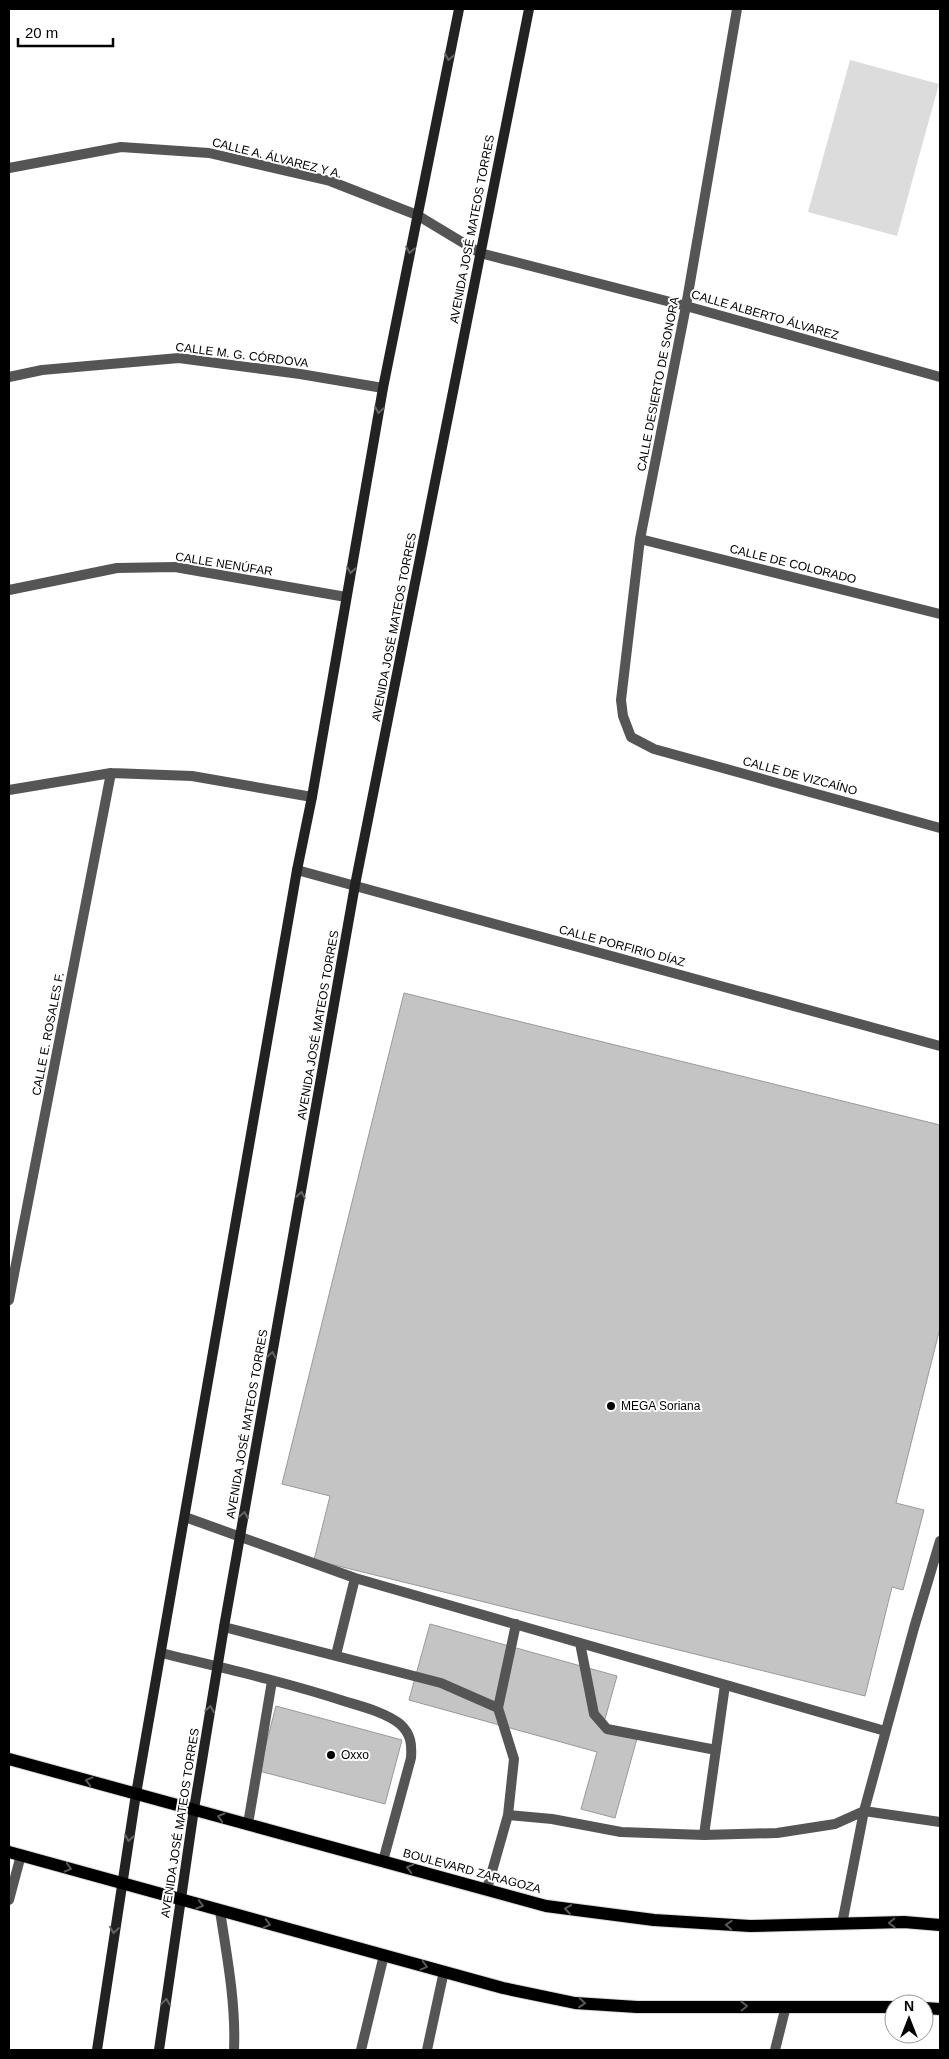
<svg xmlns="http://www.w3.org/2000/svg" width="949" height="2059" font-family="Arial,sans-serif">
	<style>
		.green { fill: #dcdcdc }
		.building { fill: #c4c4c4; stroke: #999 }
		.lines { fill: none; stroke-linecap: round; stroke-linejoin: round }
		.primary-casing { stroke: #dbdbdb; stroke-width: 14 }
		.lane { stroke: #555; stroke-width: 10 }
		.street { stroke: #555; stroke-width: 10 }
		.secondary { stroke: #222; stroke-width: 10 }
		.primary { stroke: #000; stroke-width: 12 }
		.oneway { stroke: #646464 }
		.oneway2 { stroke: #595959 }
		.poi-dot { fill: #000; stroke: #fff; stroke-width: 2 }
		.labels { text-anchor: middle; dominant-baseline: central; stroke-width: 4; stroke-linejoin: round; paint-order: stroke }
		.street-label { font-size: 12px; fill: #000; stroke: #fff }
		.poi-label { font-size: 12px; fill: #000; stroke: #fff; text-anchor: start }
	</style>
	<rect width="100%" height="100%" fill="#fff"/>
	<path class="green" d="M850,60l89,24 -42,152 -89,-24z"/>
	<path class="building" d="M404,993l536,132v203l-44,175 28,7 -21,80 -11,-3 -27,109 -551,-136 16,-64 -48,-12z
		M430,1624l187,52 -14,50 35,9 -23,83 -34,-9 16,-57 -188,-52z
		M276,1706l126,34 -17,64 -126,-33z"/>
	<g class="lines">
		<defs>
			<path id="primary" d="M9,1759l537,147 108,14 96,6 154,-4 36,3
				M9,1852l494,136 72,15 62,4h257
				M924,2008l16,1"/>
		</defs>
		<use href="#primary" class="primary-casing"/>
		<path class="lane" d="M185,1517l170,61 530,153
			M224,1627l217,56 57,25 16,51 -6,56
			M580,1643l14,71 13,15 109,21
			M161,1653c62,15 125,29 186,49 17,5 39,11 53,22 11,10 12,20 11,34l-28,103
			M336,1655l19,-77
			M498,1708l18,-84
			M248,1824l24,-143
			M704,1835l21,-150
			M487,1889l21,-74 44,4 69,13 83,3 73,-2 58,-9 29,-13 76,11
			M220,1911c7,46 16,92 14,139
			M842,1924l22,-113 50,-183 26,-87
			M361,2050l23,-95
			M427,2050l17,-79
			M775,2050l11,-44"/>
		<path class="street" d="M737,9l-51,297 -46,233 -19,161 2,16 8,21 23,12 286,79
			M9,168l112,-21 88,6 121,28 87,34 63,38 206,53 254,71
			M9,377l33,-7 137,-12 121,16 83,14
			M640,539l300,75
			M9,590l108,-22 58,-1 171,30
			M9,790l102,-17 81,3 120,21
			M297,870l643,176
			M9,1300l102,-527
			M9,1900l12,-45"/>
		<path class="secondary" d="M97,2050l39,-256 161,-924 15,-73 71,-409 76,-379
			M159,2050l35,-241 30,-182 131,-742 174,-876"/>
		<use href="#primary" class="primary"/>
	</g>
	<defs><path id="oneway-chevron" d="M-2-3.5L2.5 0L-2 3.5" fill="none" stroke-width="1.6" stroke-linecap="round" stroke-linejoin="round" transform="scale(1.25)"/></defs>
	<g class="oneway">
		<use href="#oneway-chevron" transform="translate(449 57) rotate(101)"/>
		<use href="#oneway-chevron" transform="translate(410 250) rotate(101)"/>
		<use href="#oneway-chevron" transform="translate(379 410) rotate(100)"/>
		<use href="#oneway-chevron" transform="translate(351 570) rotate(100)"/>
		<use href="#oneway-chevron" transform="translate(301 1195) rotate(-80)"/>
		<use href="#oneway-chevron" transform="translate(272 1355) rotate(-80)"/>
		<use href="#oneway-chevron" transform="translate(244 1515) rotate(-80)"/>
		<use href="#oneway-chevron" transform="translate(210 1709) rotate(-81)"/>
		<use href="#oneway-chevron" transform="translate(129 1838) rotate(100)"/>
		<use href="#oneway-chevron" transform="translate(114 1930) rotate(98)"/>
		<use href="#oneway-chevron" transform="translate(166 2002) rotate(-82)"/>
	</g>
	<g class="oneway2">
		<use href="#oneway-chevron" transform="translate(89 1781) rotate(-165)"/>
		<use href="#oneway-chevron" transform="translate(221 1817) rotate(-164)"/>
		<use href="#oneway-chevron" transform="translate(68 1868) rotate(15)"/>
		<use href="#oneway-chevron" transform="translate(410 1868) rotate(-165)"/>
		<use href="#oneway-chevron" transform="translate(200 1905) rotate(16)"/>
		<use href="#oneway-chevron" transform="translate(568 1909) rotate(-172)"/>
		<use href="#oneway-chevron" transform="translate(892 1923) rotate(179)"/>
		<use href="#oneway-chevron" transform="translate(267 1924) rotate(15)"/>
		<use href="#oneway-chevron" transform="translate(729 1925) rotate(-177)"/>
		<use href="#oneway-chevron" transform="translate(424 1966) rotate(15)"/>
		<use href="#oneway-chevron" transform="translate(582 2003) rotate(5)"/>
		<use href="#oneway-chevron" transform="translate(744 2006) rotate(-1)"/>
	</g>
	<g class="poi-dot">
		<circle cx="611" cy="1406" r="5"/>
		<circle cx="331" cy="1755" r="5"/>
	</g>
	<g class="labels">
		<g class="street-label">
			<text transform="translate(277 158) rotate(14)">CALLE A. ÁLVAREZ Y A.</text>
			<text transform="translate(472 229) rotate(-79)">AVENIDA JOSÉ MATEOS TORRES</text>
			<text transform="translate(765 315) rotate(16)">CALLE ALBERTO ÁLVAREZ</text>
			<text transform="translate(242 355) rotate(7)">CALLE M. G. CÓRDOVA</text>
			<text transform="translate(658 384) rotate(-79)">CALLE DESIERTO DE SONORA</text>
			<text transform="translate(224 564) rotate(9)">CALLE NENÚFAR</text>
			<text transform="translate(793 564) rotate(14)">CALLE DE COLORADO</text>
			<text transform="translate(394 627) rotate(-79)">AVENIDA JOSÉ MATEOS TORRES</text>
			<text transform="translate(800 776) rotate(15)">CALLE DE VIZCAÍNO</text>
			<text transform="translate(622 946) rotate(15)">CALLE PORFIRIO DÍAZ</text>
			<text transform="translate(318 1025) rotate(-80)">AVENIDA JOSÉ MATEOS TORRES</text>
			<text transform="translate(48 1034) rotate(-79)">CALLE E. ROSALES F.</text>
			<text transform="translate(247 1424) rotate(-80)">AVENIDA JOSÉ MATEOS TORRES</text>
			<text transform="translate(180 1823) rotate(-81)">AVENIDA JOSÉ MATEOS TORRES</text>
			<text transform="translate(472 1871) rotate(15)">BOULEVARD ZARAGOZA</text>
		</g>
		<g class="poi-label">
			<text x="621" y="1406">MEGA Soriana</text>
			<text x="341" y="1755">Oxxo</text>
		</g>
	</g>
	<rect width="949" height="2059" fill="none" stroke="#000000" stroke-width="20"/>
	<g transform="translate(909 2019)"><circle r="24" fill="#ffffff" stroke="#999999"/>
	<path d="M0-4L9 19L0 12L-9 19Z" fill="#000000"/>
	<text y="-8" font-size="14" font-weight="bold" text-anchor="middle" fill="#000000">N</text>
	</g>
	<path d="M18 38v8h95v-8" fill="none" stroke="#000000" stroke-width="2.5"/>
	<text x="25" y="38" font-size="15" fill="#000000" stroke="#ffffff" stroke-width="4" paint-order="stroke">20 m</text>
</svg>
